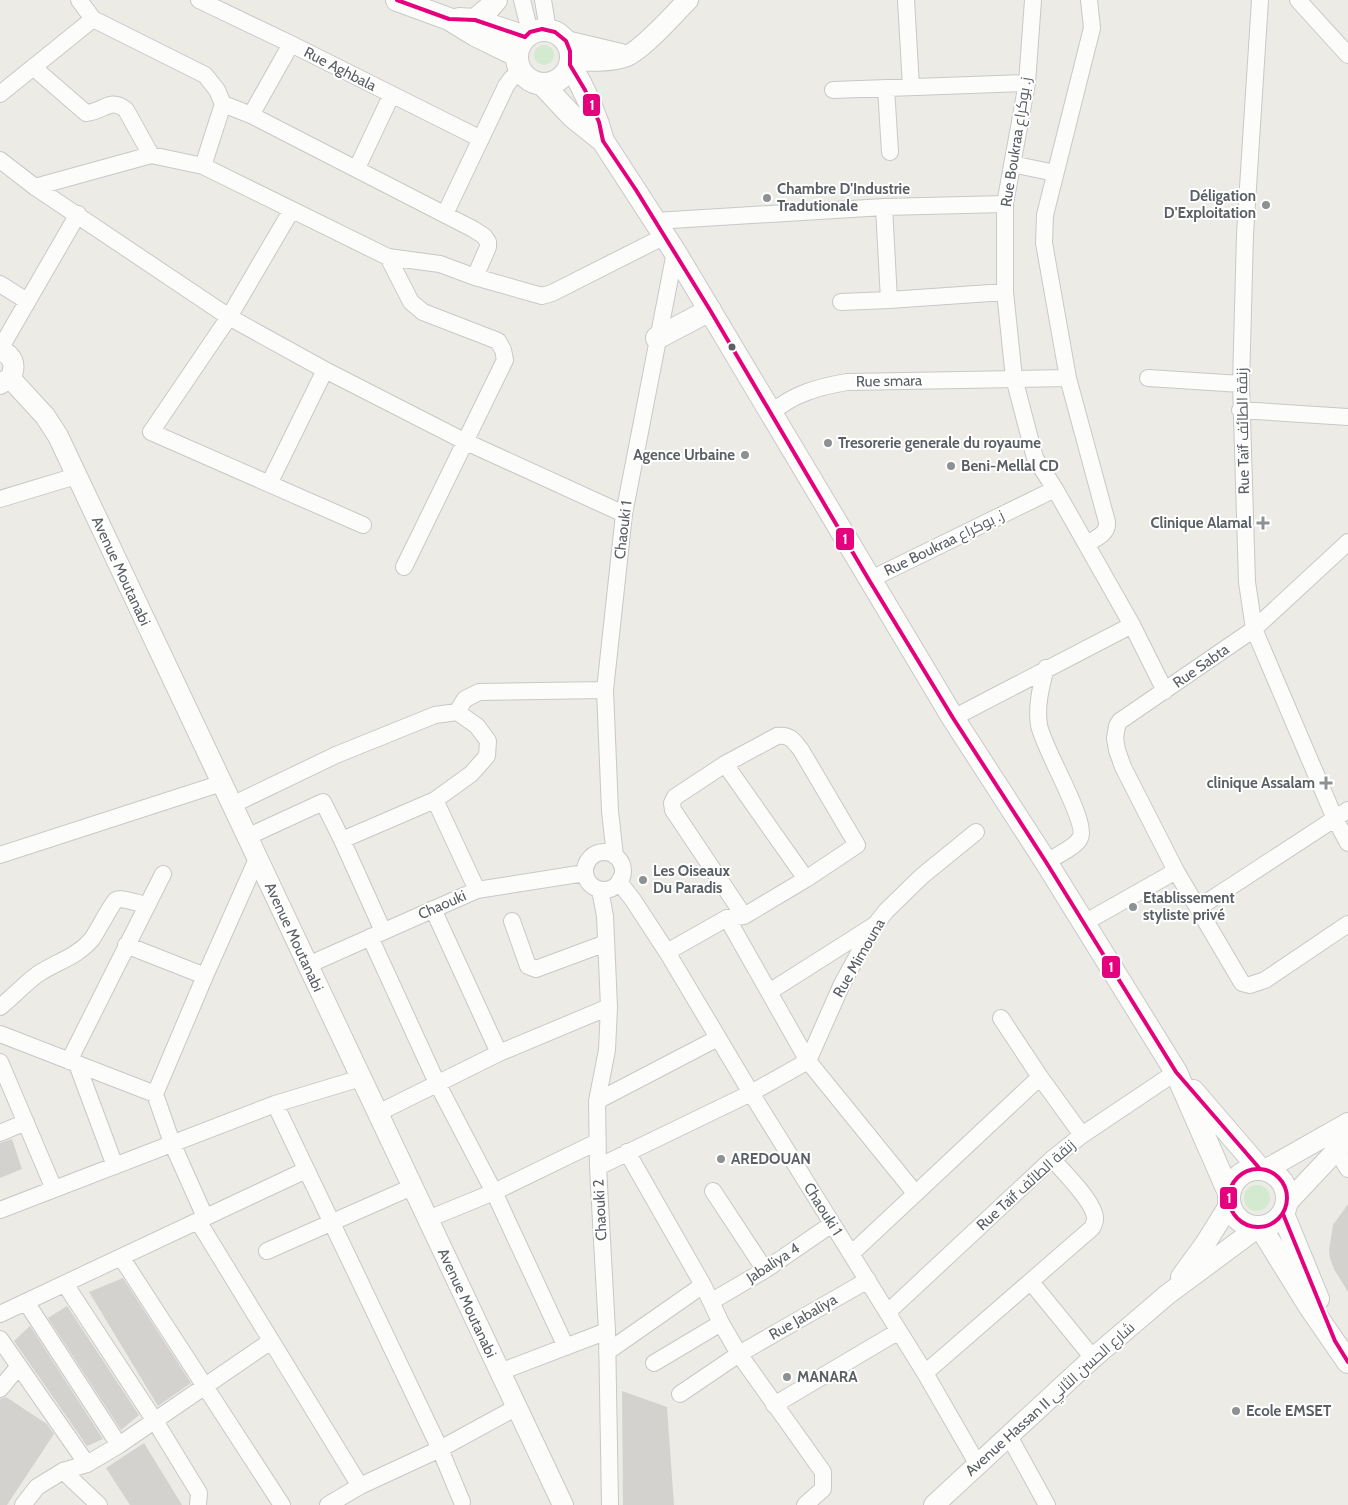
<svg xmlns="http://www.w3.org/2000/svg" width="1348" height="1505" font-family="Cabin,Cairo,sans-serif">
	<style>
		.green { fill: #d3ead0 }
		.building { fill: #d3d2cf }
		.lines { fill: none; stroke-linecap: round; stroke-linejoin: round }
		.minor-casing { stroke: #c8c8c7; stroke-width: 18 }
		.tertiary-casing { stroke: #c8c8c7; stroke-width: 22 }
		.secondary-casing { stroke: #c8c9c8; stroke-width: 24 }
		.minor { stroke: #fcfcfb; stroke-width: 16 }
		.tertiary { stroke: #fcfcfb; stroke-width: 20 }
		.secondary { stroke: #fcfcfb; stroke-width: 22 }
		.bus-1-casing { stroke: #fff; stroke-width: 8 }
		.bus-1 { stroke: #e5007d; stroke-width: 4 }
		.poi-dot { fill: #8e9192; stroke: #fff; stroke-width: 2 }
		.bus-dot { fill: #5b6065; stroke: #fff; stroke-width: 2 }
		.labels { text-anchor: middle; dominant-baseline: central; stroke-width: 4; stroke-linejoin: round; paint-order: stroke }
		.street-label { font-size: 15px; fill: #5b6065; stroke: #fff }
		.poi-label { font-size: 15px; font-weight: bold; fill: #5b6065; stroke: #fff; text-anchor: start }
		.line-badge { stroke: #fff; stroke-width: 2 }
		.badge-label { font-size: 14px; text-anchor: middle; font-weight: bold; fill: #fff }
	</style>
	<rect width="100%" height="100%" fill="#ecebe6"/>
	<path class="green" d="M534 55a10 10 0 1 1 20 0a10 10 0 1 1-20 0Z
		M1244 1198a13 13 0 1 1 26 0a13 13 0 1 1-26 0Z"/>
	<path class="building" d="M12,1139l10,30 -22,9v-35z
		M1348,1204v88l-14,-23 -4,-11 -1,-8 4,-25z
		M123,1278l68,105 -33,23 -69,-114z
		M67,1306l72,109 -18,15 -73,-112z
		M30,1326l73,113 -16,7 -73,-105z
		M622,1391l45,16 7,98h-51z
		M6,1397l41,27 7,10 -47,71h-7v-106z
		M144,1443l38,62h-52l-24,-37z"/>
	<g class="lines">
		<defs>
			<path id="minor" d="M79,0l14,19
				M199,0l92,44 190,95
				M522,0l8,32
				M543,0l5,30
				M906,0l5,87
				M1260,0l-15,234 -4,150 6,198 7,47 81,190 13,24
				M1298,0l50,55
				M33,67l53,46c19,-2 24,-16 40,-3l25,45
				M886,88l4,64
				M833,90l194,-7
				M0,94l93,-75 112,56 12,15 6,14
				M251,115l40,-71
				M0,160l35,27 194,130 96,53 139,71 160,73
				M1012,164l43,9
				M203,166l20,-62 28,11 222,114 11,7 4,6v5l-13,30
				M357,168l34,-72
				M35,187l116,-32 52,11 185,91 23,45 12,10 75,29 5,9 2,10 -101,207
				M884,207l5,93
				M291,211l-62,106 -78,115 212,93
				M445,214l61,-128 5,-7 9,-8
				M655,221l229,-14 121,-3
				M388,257l52,7 35,13 67,19 10,-3 113,-57
				M0,284l27,17
				M841,302l48,-2 116,-8
				M0,349l78,-135
				M1148,378l93,6
				M1240,410l108,7
				M771,413c22,-19 47,-26 76,-31l221,-4
				M269,484l56,-114
				M1055,489l77,136 33,66
				M0,499l76,-23
				M1348,542l-94,87 -134,92 -3,5 -2,12 2,12 6,17 53,104 66,112 8,2 15,-5 83,-56
				M1087,544c9,-6 21,-10 20,-22l-39,-144 -24,-135 1,-28 47,-187 -3,-28
				M869,580l186,-91 -20,-31 -21,-80 -9,-86v-88l22,-121 6,-83
				M457,712l8,-13 14,-7 126,-2
				M953,718l179,-93
				M725,764l81,115
				M435,800l42,90
				M232,805l104,-50 99,-40 22,-3 20,14 11,15 -1,15 -16,18 -36,26 -93,40
				M247,837l76,-35 19,38 41,91
				M585 871a19 19 0 1 1 38 0a19 19 0 1 1-38 0Z
				M0,855l222,-72
				M615,856l-5,-45 -5,-121 19,-176 51,-262
				M1046,862c8,-5 30,-15 34,-24 9,-15 -37,-90 -41,-113 -3,-19 2,-39 7,-57
				M621,878l-2,4 14,18 34,52 84,141 174,280 53,92
				M600,890l5,26 4,91 -2,43 -10,51 1,66 9,164 3,174
				M1198,908l150,-98
				M433,909l66,144
				M727,918l81,143 107,132
				M512,921l16,45 8,3 70,-26
				M1084,923l92,-52
				M370,937l67,146 57,109 72,155
				M126,945l79,31
				M667,952l60,-34 17,-2 62,-37 51,-34 -56,-95c-7,-9 -11,-16 -24,-14l-52,28 -50,33 -3,6 1,7 71,106
				M308,965l169,-75 108,-17
				M769,992l104,-66
				M0,1007c13,-10 24,-23 38,-33 18,-12 39,-17 54,-35 5,-7 20,-36 24,-39 7,-3 23,4 30,5
				M1001,1018l39,59 42,58
				M0,1034l155,60
				M69,1061l94,-187
				M0,1062l54,127
				M77,1064l38,102
				M597,1101l121,-63
				M275,1104l165,345 22,53
				M378,1113l121,-60 110,-46
				M0,1133l26,-11
				M1337,1151l11,18
				M627,1152l76,133 18,38 18,31 84,118v17l-18,16
				M598,1167l153,-74 57,-32 34,-77 30,-55 14,-18 36,-35 54,-44
				M713,1191l52,79
				M0,1210l275,-106 86,-26
				M205,1217l-33,-74 -17,-49 50,-118 52,-117
				M428,1219l66,-27 103,-50
				M198,1221l162,265
				M267,1251l145,-64
				M851,1254l189,-177
				M121,1257l161,248
				M1031,1282l62,76
				M65,1284l90,137 44,72 -1,12
				M712,1301l53,-31 67,-46
				M26,1302l93,143
				M888,1312l164,-153 30,-24 94,-63
				M0,1314l306,-144
				M0,1339l87,125
				M607,1352l96,-67
				M654,1363l67,-40
				M500,1372l107,-41
				M925,1373l167,-145c3,-5 4,-10 2,-15 -5,-16 -30,-41 -42,-54
				M0,1389l19,-23
				M680,1394l59,-40 129,-74
				M774,1405l125,-74
				M1009,1436l38,69
				M63,1471l36,34
				M23,1505l14,-18 26,-16 24,-7 32,-19 152,-104
				M328,1505l32,-19 80,-37 77,-42"/>
			<path id="tertiary" d="M566,41l55,13
				M571,60c14,1 45,2 58,-5 19,-11 43,-39 59,-55
				M0,350c13,5 17,16 10,28l-10,6
				M10,378l35,38 13,20 505,1069
				M1265,1170l83,-47
				M1287,1203l61,-65
				M1181,1277l24,-33 25,-40
				M934,1505l159,-147 75,-64 89,-66"/>
			<path id="secondary" d="M397,0l52,19 26,16 41,20
				M459,19l16,1 50,17
				M475,20l13,-11 8,-9
				M517 57a27 27 0 1 1 54 0a27 27 0 1 1-54 0Z
				M570,65c15,25 26,49 33,76
				M542,84l31,33 30,24 72,111 278,466 93,144 130,210 53,121
				M657,338l53,-28
				M1193,1091l67,78
				M1229 1198a29 29 0 1 1 58 0a29 29 0 1 1-58 0Z
				M1283,1214l35,85
				M1261,1228l49,79 38,55"/>
		</defs>
		<use href="#minor" class="minor-casing"/>
		<use href="#tertiary" class="tertiary-casing"/>
		<use href="#secondary" class="secondary-casing"/>
		<use href="#minor" class="minor"/>
		<use href="#tertiary" class="tertiary"/>
		<use href="#secondary" class="secondary"/>
		<defs>
			<path id="bus-1" d="M397,0l52,19 26,1 50,17 5,-5 12,-3 13,3 11,9 4,10v14l15,25 14,32 4,19 33,49 74,120 159,270 84,138 93,144 130,210 84,97
				M1229 1198a29 29 0 1 1 58 0a29 29 0 1 1-58 0Z
				M1283,1214l52,127 13,21"/>
		</defs>
		<use href="#bus-1" class="bus-1-casing"/>
		<use href="#bus-1" class="bus-1"/>
	</g>
	<g class="poi-dot">
		<circle cx="767" cy="198" r="5"/>
		<circle cx="1266" cy="205" r="5"/>
		<circle cx="828" cy="443" r="5"/>
		<circle cx="745" cy="455" r="5"/>
		<circle cx="951" cy="466" r="5"/>
		<path d="M1260.5 515.5h5v5h5v5h-5v5h-5v-5h-5v-5h5z"/>
		<path d="M1323.5 775.5h5v5h5v5h-5v5h-5v-5h-5v-5h5z"/>
		<circle cx="643" cy="880" r="5"/>
		<circle cx="1133" cy="907" r="5"/>
		<circle cx="721" cy="1159" r="5"/>
		<circle cx="787" cy="1377" r="5"/>
		<circle cx="1236" cy="1411" r="5"/>
	</g>
	<circle class="bus-dot" cx="732" cy="347" r="4.5"/>
	<g class="labels">
		<g class="street-label">
			<text transform="translate(340 69) rotate(27)">Rue Aghbala</text>
			<text transform="translate(1016 142) rotate(-81)">Rue Boukraa ز. بوكراع</text>
			<text transform="translate(889 381) rotate(-1)">Rue smara</text>
			<text transform="translate(1243 431) rotate(-91)">Rue Taïf زنقة الطائف</text>
			<text transform="translate(623 530) rotate(-83)">Chaouki 1</text>
			<text transform="translate(944 543) rotate(-26)">Rue Boukraa ز. بوكراع</text>
			<text transform="translate(121 571) rotate(65)">Avenue Moutanabi</text>
			<text transform="translate(1201 666) rotate(-35)">Rue Sabta</text>
			<text transform="translate(442 905) rotate(-24)">Chaouki</text>
			<text transform="translate(294 937) rotate(65)">Avenue Moutanabi</text>
			<text transform="translate(859 958) rotate(-60)">Rue Mimouna</text>
			<text transform="translate(1026 1185) rotate(-42)">Rue Taïf زنقة الطائف</text>
			<text transform="translate(823 1209) rotate(58)">Chaouki 1</text>
			<text transform="translate(600 1210) rotate(-93)">Chaouki 2</text>
			<text transform="translate(773 1263) rotate(-33)">Jabaliya 4</text>
			<text transform="translate(467 1303) rotate(65)">Avenue Moutanabi</text>
			<text transform="translate(803 1317) rotate(-30)">Rue Jabaliya</text>
			<text transform="translate(1050 1399) rotate(-42)">Avenue Hassan II شارع الحسن الثاني</text>
		</g>
		<g class="poi-label">
			<text x="777" y="189">Chambre D'Industrie<tspan x="777" dy="17">Tradutionale</tspan></text>
			<text x="1256" y="196" text-anchor="end">Déligation<tspan x="1256" dy="17">D'Exploitation</tspan></text>
			<text x="838" y="443">Tresorerie generale du royaume</text>
			<text x="735" y="455" text-anchor="end">Agence Urbaine</text>
			<text x="961" y="466">Beni-Mellal CD</text>
			<text x="1252" y="523" text-anchor="end">Clinique Alamal</text>
			<text x="1315" y="783" text-anchor="end">clinique Assalam</text>
			<text x="653" y="871">Les Oiseaux<tspan x="653" dy="17">Du Paradis</tspan></text>
			<text x="1143" y="898">Etablissement<tspan x="1143" dy="17">styliste privé</tspan></text>
			<text x="731" y="1159">AREDOUAN</text>
			<text x="797" y="1377">MANARA</text>
			<text x="1246" y="1411">Ecole EMSET</text>
		</g>
	</g>
	<g class="line-badge">
		<rect x="582" y="93" width="19" height="24" rx="5" fill="#e5007d"/>
		<rect x="835" y="527" width="20" height="24" rx="5" fill="#e5007d"/>
		<rect x="1101" y="955" width="20" height="24" rx="5" fill="#e5007d"/>
		<rect x="1219" y="1186" width="19" height="24" rx="5" fill="#e5007d"/>
	</g>
	<g class="badge-label">
		<text x="592" y="110">1</text>
		<text x="845" y="544">1</text>
		<text x="1111" y="972">1</text>
		<text x="1229" y="1203">1</text>
	</g>
</svg>
